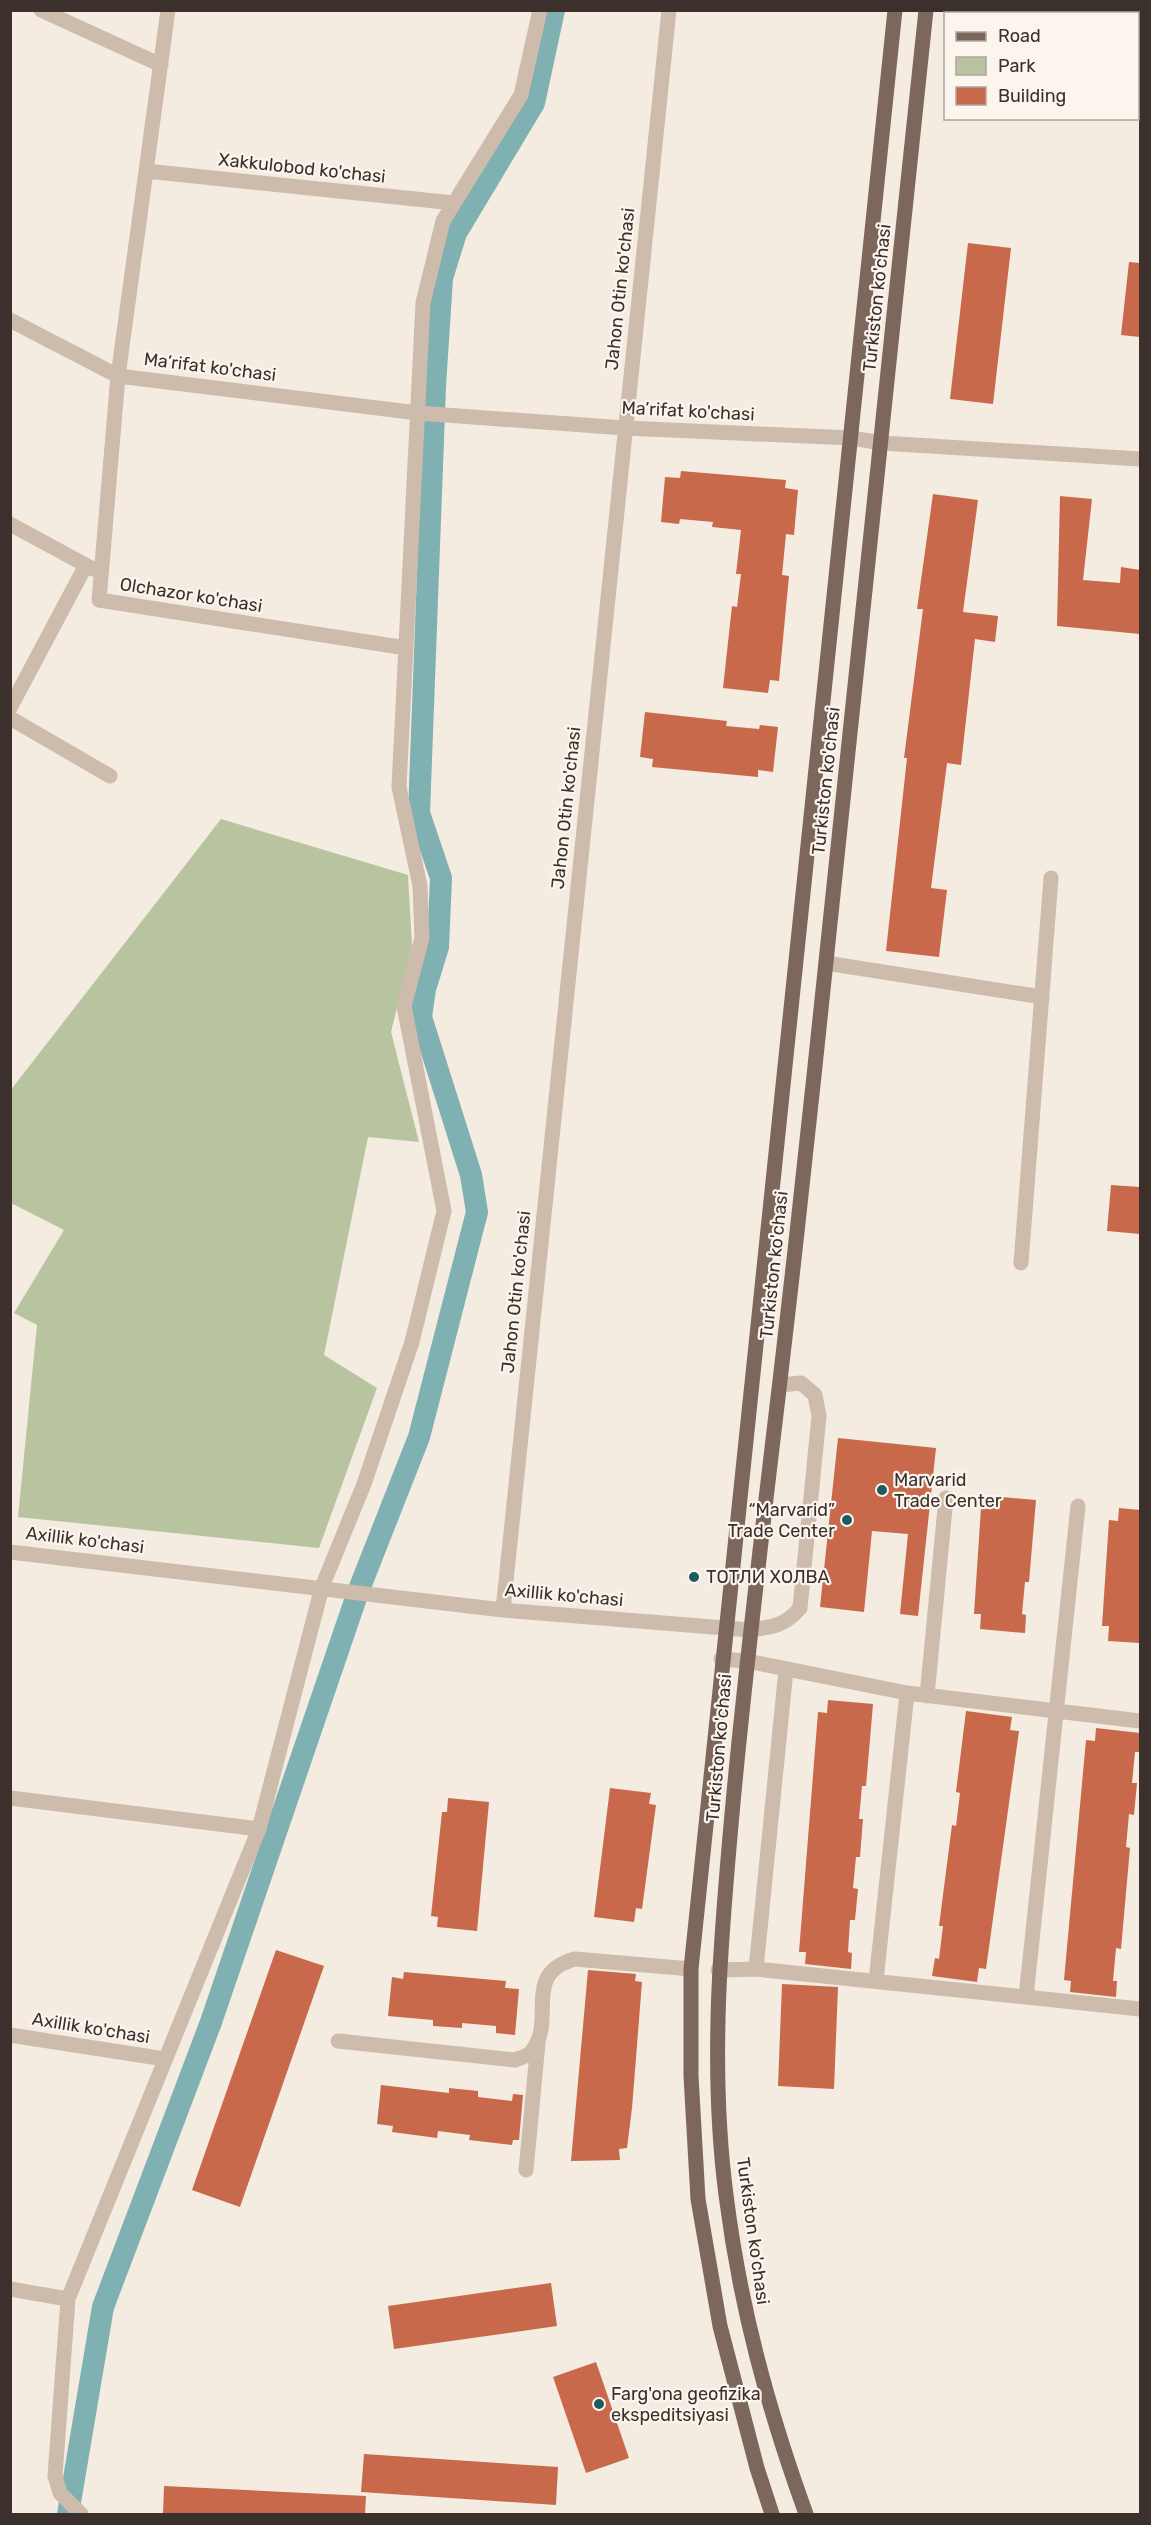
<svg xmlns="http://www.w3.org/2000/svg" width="1151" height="2525" font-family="Rubik,sans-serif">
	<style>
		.green { fill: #b8c4a0 }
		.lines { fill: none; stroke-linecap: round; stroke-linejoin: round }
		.canal { stroke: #7fb0b2; stroke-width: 22 }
		.building { fill: #c8694b }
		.minor { stroke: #cdbbac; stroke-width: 15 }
		.major { stroke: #7d675c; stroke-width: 15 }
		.poi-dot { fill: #1f5a5e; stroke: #fbf5ee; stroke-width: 2 }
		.labels { text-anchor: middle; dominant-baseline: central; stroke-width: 4.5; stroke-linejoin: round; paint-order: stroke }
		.street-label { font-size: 18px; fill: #3b302b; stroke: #fbf5ee }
		.poi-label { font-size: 18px; fill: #3b302b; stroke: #fbf5ee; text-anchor: start }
	</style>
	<rect width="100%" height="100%" fill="#f4ebe1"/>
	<path class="green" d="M221,819l187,56 4,71 -21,86 28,110 -51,-5 -44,218 53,33 -58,160 -301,-31 19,-192 -23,-12 50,-83 -53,-27 -1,-112z"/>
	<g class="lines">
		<path class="canal" d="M68,2514l35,-207 108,-285 147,-430 61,-155 58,-225 -6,-37 -50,-158 4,-28 13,-42 3,-69 -22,-65 16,-427 7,-108 14,-45 78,-130 20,-93"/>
	</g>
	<path class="building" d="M968,243l43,5 -18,156 -43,-5z
		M1129,262l11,1v74l-19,-2z
		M681,471l105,9 -1,8 13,2 -4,45 -8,-1 -4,41 7,1 -10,105 -9,-1 -2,13 -45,-5 9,-82 5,1 4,-33h-5l5,-44 -29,-3 1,-5 -33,-3 -1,5 -18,-2 4,-45 15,1z
		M933,494l45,6 -15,112 35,4 -3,26 -20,-3 -14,126 -14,-2 -16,125 16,2 -8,67 -53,-6 21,-193h-3l19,-149h-6z
		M1060,496l32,3 -9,81 37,3 1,-16 19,3v64l-83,-8z
		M645,712l82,9 -1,5 33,3 1,-4 18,2 -5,45 -15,-2v7l-106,-10 1,-8 -13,-2z
		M1111,1185l29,2v47l-33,-3z
		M838,1438l98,10 -18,168 -18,-2 8,-80 -36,-3 -8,81 -44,-5z
		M991,1496l45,4 -7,82h-4l-3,32 4,1 -1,18 -45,-4 1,-15h-7l7,-106 9,1z
		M1119,1508l21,2v133l-32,-2 1,-15h-7l7,-106 9,1z
		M828,1700l45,4 -7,82h-4l-3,33h4l-3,38h-4l-3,31 5,1 -3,31h-5l-2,32 4,1 -1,16 -46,-5 1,-12h-7l19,-240 9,1z
		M966,1711l46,6 -2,13 9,1 -33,238 -7,-1 -2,14 -45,-6 3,-18 4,1 4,-33h-4l13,-101 4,1 4,-33 -4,-1z
		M1096,1728l44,5v19h-5l-3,31h5l-3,32 -5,-1 -3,33 4,1 -9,101 -5,-1 -3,33h4l-1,16 -46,-5 1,-11 -7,-1 22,-240 9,1z
		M610,1788l41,5 -2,11 7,1 -14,104 -6,-1 -2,14 -40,-5z
		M448,1798l41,4 -12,129 -40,-4 1,-10 -7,-1 11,-104h5z
		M276,1950l48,16 -84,241 -48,-17z
		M588,1970l48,4 -1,7 7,1 -10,126 -5,40 -8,1 1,11 -49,1z
		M404,1972l102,9 -1,7 14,1 -4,46 -19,-2v-7l-34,-3v5l-29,-2v-6l-45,-4 4,-39 11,2z
		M782,1984l56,3 -4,102 -56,-3z
		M381,2085l68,8v-5l29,3v6l34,4 1,-7 10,1 -4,45h-6l-1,5 -43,-5 1,-5 -32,-4 -1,7 -45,-6 1,-6 -16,-2z
		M551,2283l6,43 -163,23 -6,-43z
		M596,2362l33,96 -43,15 -33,-96z
		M364,2454l194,13 -2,38 -195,-13z
		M164,2486l202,10 -1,18h-202z"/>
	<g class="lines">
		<path class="minor" d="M41,10l120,55
			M168,10l-50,366 -19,224 307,48
			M146,171l308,32
			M10,320l108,56 300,37 207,15 226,10 31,5 258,16
			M10,524l83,45
			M10,708l76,-143
			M10,718l100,58
			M826,963l216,34
			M1021,1263l30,-385
			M10,1552l493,58 247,20c22,-3 35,-4 50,-22l19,-192 -4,-21 -14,-12 -21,2
			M503,1610l166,-1600
			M721,1659l26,2 160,32 233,28
			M927,1696l19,-198
			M10,1798l249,31
			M756,1969l30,-299
			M718,1970l38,-1 384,40
			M876,1981l31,-288
			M1026,1997l52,-491
			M10,2035l155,24
			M338,2041l177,19c5,-2 13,-4 16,-8 27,-32 -11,-78 44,-93l116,10
			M526,2170l12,-127
			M10,2289l58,10
			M81,2514l-21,-21 -5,-17 13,-177 191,-470 63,-242 42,-103 48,-142 32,-131 -40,-205 18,-68 -2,-52 -21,-99 24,-484 20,-82 78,-126 19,-85"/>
		<path class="major" d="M772,2514l-15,-46 -37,-142 -22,-127 -7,-123v-107l204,-1959
			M806,2514c-38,-105 -66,-207 -80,-319 -17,-131 -5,-261 7,-392 18,-194 44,-387 65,-580 44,-404 87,-808 128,-1213"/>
	</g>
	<g class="poi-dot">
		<circle cx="882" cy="1490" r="6"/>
		<circle cx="847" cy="1520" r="6"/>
		<circle cx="694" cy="1577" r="6"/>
		<circle cx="599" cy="2404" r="6"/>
	</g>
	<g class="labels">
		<g class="street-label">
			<text transform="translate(302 168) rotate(6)">Xakkulobod ko'chasi</text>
			<text transform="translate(620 289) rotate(-84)">Jahon Otin ko'chasi</text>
			<text transform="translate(877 298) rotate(-84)">Turkiston ko'chasi</text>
			<text transform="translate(210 367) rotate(7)">Ma’rifat ko'chasi</text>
			<text transform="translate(688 411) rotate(3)">Ma’rifat ko'chasi</text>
			<text transform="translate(191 595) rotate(9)">Olchazor ko'chasi</text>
			<text transform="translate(826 781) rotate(-84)">Turkiston ko'chasi</text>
			<text transform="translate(566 808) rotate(-84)">Jahon Otin ko'chasi</text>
			<text transform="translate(774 1265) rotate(-84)">Turkiston ko'chasi</text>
			<text transform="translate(516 1292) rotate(-84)">Jahon Otin ko'chasi</text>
			<text transform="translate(85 1540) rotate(7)">Axillik ko'chasi</text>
			<text transform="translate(564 1595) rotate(5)">Axillik ko'chasi</text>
			<text transform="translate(719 1748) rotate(-85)">Turkiston ko'chasi</text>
			<text transform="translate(91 2028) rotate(9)">Axillik ko'chasi</text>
			<text transform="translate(753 2231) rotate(82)">Turkiston ko'chasi</text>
		</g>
		<g class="poi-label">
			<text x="894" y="1480">Marvarid<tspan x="894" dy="21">Trade Center</tspan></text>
			<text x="835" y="1510" text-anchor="end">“Marvarid”<tspan x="835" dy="21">Trade Center</tspan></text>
			<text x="706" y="1577">ТОТЛИ ХОЛВА</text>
			<text x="611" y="2394">Farg'ona geofizika<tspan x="611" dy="21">ekspeditsiyasi</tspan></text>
		</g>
	</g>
	<rect width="1151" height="2525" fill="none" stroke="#3b302b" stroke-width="24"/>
	<rect x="944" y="12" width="195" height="108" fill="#fbf5ee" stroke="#aea6a0" stroke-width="1.5"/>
	<rect x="956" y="32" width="30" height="9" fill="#7d675c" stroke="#aea6a0" stroke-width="1.5"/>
	<text x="998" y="42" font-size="18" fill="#3b302b">Road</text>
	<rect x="956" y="57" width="30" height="18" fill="#b8c4a0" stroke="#aea6a0" stroke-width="1.5"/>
	<text x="998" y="72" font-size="18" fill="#3b302b">Park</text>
	<rect x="956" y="87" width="30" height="18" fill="#c8694b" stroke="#aea6a0" stroke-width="1.5"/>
	<text x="998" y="102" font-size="18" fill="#3b302b">Building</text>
</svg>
